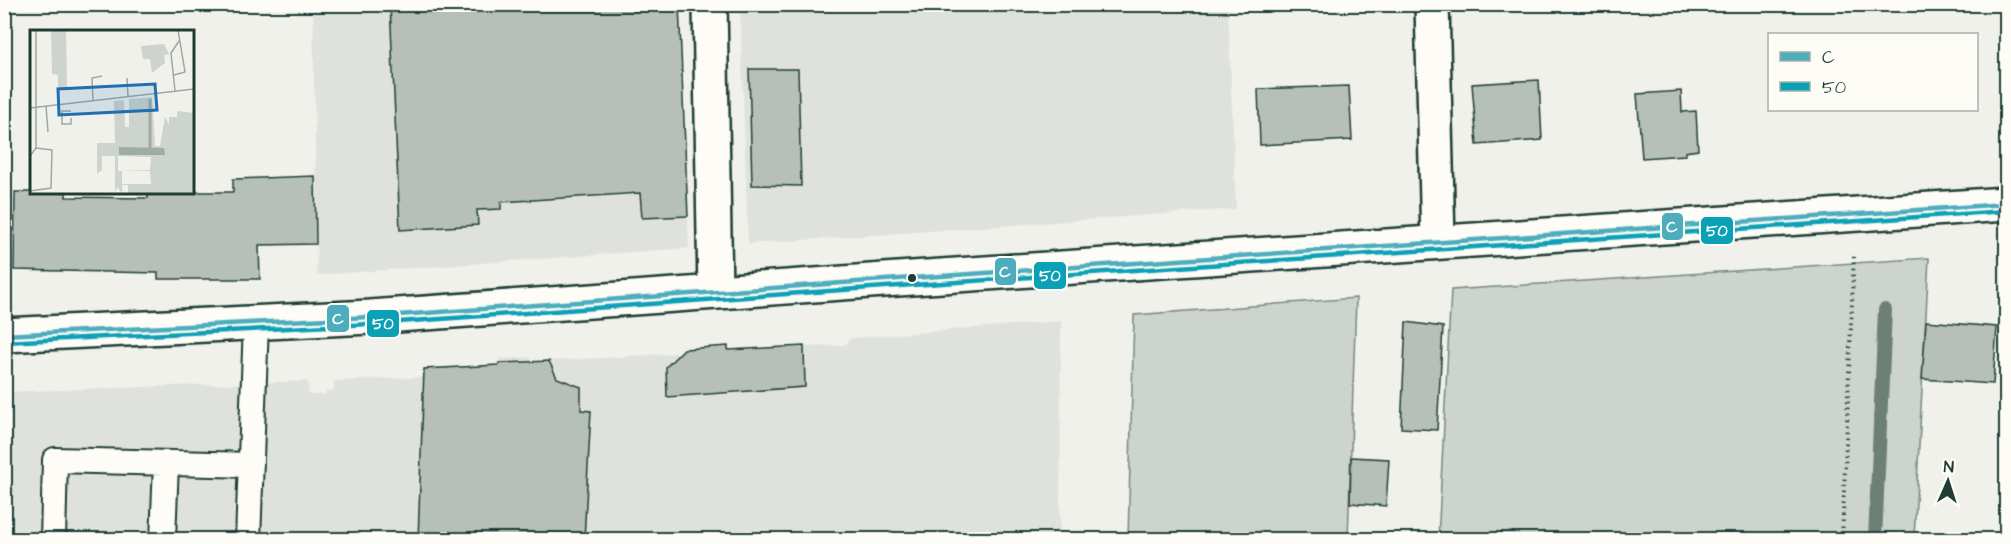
<svg xmlns="http://www.w3.org/2000/svg" width="2011" height="544" font-family="'Architects Daughter',sans-serif">
	<style>
		.built { fill: #dfe2dc }
		.green { fill: #cdd3cd; stroke: #768880; stroke-width: 1.5 }
		.lines { fill: none; stroke-linecap: round; stroke-linejoin: round }
		.stream { stroke: #6c8077; stroke-width: 14 }
		.building { fill: #b6bfb8; stroke: #1f3d34; stroke-width: 1.5 }
		.lane-casing { stroke: #1f3d34; stroke-width: 28 }
		.street-casing { stroke: #1f3d34; stroke-width: 38 }
		.secondary-casing { stroke: #1f3d34; stroke-width: 38 }
		.path { stroke: #1f3d34; stroke-width: 4; stroke-dasharray: 1.5 4.5; stroke-linecap: butt }
		.lane { stroke: #fdfcf7; stroke-width: 24 }
		.street { stroke: #fdfcf7; stroke-width: 33 }
		.secondary { stroke: #fdfcf7; stroke-width: 33 }
		.bus-1-casing { stroke: #fdfcf7; stroke-width: 9 }
		.bus-2-casing { stroke: #fdfcf7; stroke-width: 9 }
		.bus-1 { stroke: #4eadbc; stroke-width: 4.5 }
		.bus-2 { stroke: #0aa0b6; stroke-width: 4.5 }
		.bus-dot { fill: #1f3d34; stroke: #fdfcf7; stroke-width: 2 }
		.inset-river { fill: none; stroke: #9faca4; stroke-width: 3 }
		.inset-road { fill: none; stroke: #9ca9a2; stroke-width: 1.5 }
		.view { fill: #1f6fb2; fill-opacity: 0.15; stroke: #1f6fb2; stroke-width: 3 }
		.inset-edge { fill: none; stroke: #1f3d34; stroke-width: 3 }
		.line-badge { stroke: #fdfcf7; stroke-width: 2 }
		.badge-label { font-size: 16px; text-anchor: middle; font-weight: bold; fill: #fff }
	</style>
	<rect width="100%" height="100%" fill="#f0f1eb"/>
	<filter id="ink" filterUnits="userSpaceOnUse"><feTurbulence type="fractalNoise" baseFrequency=".0167" numOctaves="2"/><feDisplacementMap in="SourceGraphic" scale="12" xChannelSelector="R" yChannelSelector="G"/><feConvolveMatrix kernelMatrix="1 2 1 2 8 2 1 2 1" color-interpolation-filters="sRGB"/></filter>
	<g filter="url(#ink)">
		<path class="built" d="M313,5h366l10,243 -372,27z
			M740,5h488l8,204 -488,35z
			M1061,321l-1,218h-1055l-1,-147 304,-11 1,14h16l1,-4 8,-1v-9l89,-4 1,-8 74,-4 1,-6 32,-2v5l18,-1 148,-9 1,-4 30,-2 1,4 116,-5 5,-7z"/>
		<path class="green" d="M1929,258l-15,281 -476,1 13,-250z
			M1356,298l-8,241h-220l6,-224z"/>
		<g class="lines">
			<path class="stream" d="M1875,540l10,-230"/>
		</g>
		<path class="building" d="M390,4h289l9,212 -46,2 -2,-25 -139,9v7l-24,1 1,15 -78,5z
			M749,69h49l3,117 -49,-1z
			M1539,80l3,60 -65,5 -5,-61z
			M1349,86l3,54 -92,5 -2,-56z
			M1681,91l1,21 14,-1 2,39 -13,2v3l-43,3 -5,-64z
			M315,176l1,68 -57,1 1,34h-102v-6l-144,-3 1,-78h51v5l82,1v-6h85v-13z
			M1926,321l71,6 -4,57 -71,-5z
			M1406,322l37,5 -6,103 -36,-2z
			M728,346v4l76,-4 1,41 -138,10 -1,-30 18,-18z
			M549,361l8,17 24,9v23l10,1 -7,129h-166l6,-171 74,-4 1,-2z
			M1351,457l38,2 -3,47 -36,-3z"/>
		<g class="lines">
			<defs>
				<path id="lane" d="M53,540l2,-80 196,5
					M163,540l3,-77
					M248,540l8,-217"/>
				<path id="street" d="M710,4l5,288
					M1432,4l6,238"/>
				<path id="secondary" d="M4,335l366,-18 542,-39 1094,-74"/>
			</defs>
			<use href="#lane" class="lane-casing"/>
			<use href="#street" class="street-casing"/>
			<use href="#secondary" class="secondary-casing"/>
			<path class="path" d="M1842,540l12,-286"/>
			<use href="#lane" class="lane"/>
			<use href="#street" class="street"/>
			<use href="#secondary" class="secondary"/>
			<defs>
				<path id="bus-1" d="M4,335l366,-18 542,-39 1094,-74"/>
				<path id="bus-2" d="M4,342l367,-18 542,-39 1093,-74"/>
			</defs>
			<use href="#bus-1" class="bus-1-casing"/>
			<use href="#bus-2" class="bus-2-casing"/>
			<use href="#bus-1" class="bus-1"/>
			<use href="#bus-2" class="bus-2"/>
		</g>
	</g>
	<circle class="bus-dot" cx="912" cy="278" r="5"/>
	<g transform="translate(30 30)">
		<rect width="164" height="164" fill="#f0f1eb"/>
		<path d="M21,0h15l1,58h-9v-13l-6,-1zM134,14l5,10 -5,1 1,8 -13,10 -2,-14h-7l-2,-13zM122,67l3,49h5l5,-29 4,7v-7h8v-6l16,2v80h-65v-8h-6v8l-5,-6 -2,6v-37h-13v14l-5,4v-31h18l-1,-42 10,-1 1,27h4v-28zM88,126l33,1 -1,13 -32,1zM120,141l1,13h-29v-13z" fill="#cdd3cd" fill-rule="evenodd"/>
		<path d="M89,117l45,1 1,7h-46z" fill="#9faca4"/>
		<path class="inset-river" d="M120,69v49"/>
		<path class="inset-road" d="M144,45l11,-3 -7,-42M97,48l1,19M145,61l-4,-38 8,-12M63,71l-1,-23 10,-2M16,76l2,26M0,78l164,-19M41,81h-9v13h9v-6M0,126l6,-8v-118M0,161l21,-3 1,-38 -16,-2"/>
		<path class="view" d="M125,54l2,26 -98,5 -1,-26z"/>
		<rect width="164" height="164" class="inset-edge"/>
	</g>
	<g class="line-badge">
		<rect x="1661" y="212" width="23" height="29" rx="6" fill="#4eadbc"/>
		<rect x="1700" y="216" width="34" height="29" rx="6" fill="#0aa0b6"/>
		<rect x="994" y="257" width="23" height="29" rx="6" fill="#4eadbc"/>
		<rect x="1033" y="261" width="34" height="29" rx="6" fill="#0aa0b6"/>
		<rect x="326" y="304" width="24" height="29" rx="6" fill="#4eadbc"/>
		<rect x="366" y="309" width="34" height="29" rx="6" fill="#0aa0b6"/>
	</g>
	<g class="badge-label">
		<text x="1672" y="232">C</text>
		<text x="1717" y="236">50</text>
		<text x="1005" y="277">C</text>
		<text x="1050" y="281">50</text>
		<text x="338" y="324">C</text>
		<text x="383" y="329">50</text>
	</g>
	<rect width="2011" height="544" fill="none" stroke="#fdfcf7" stroke-width="24"/>
	<rect x="12" y="12" width="1987" height="520" fill="none" stroke="#1f3d34" stroke-width="2" filter="url(#ink)"/>
	<rect x="1768" y="33" width="210" height="78" fill="#fdfcf7" stroke="#a4b0a9" stroke-width="1.5"/>
	<rect x="1780" y="52" width="30" height="9" fill="#4eadbc" stroke="#a4b0a9" stroke-width="1.5"/>
	<text x="1822" y="63" font-size="18" fill="#1f3d34">C</text>
	<rect x="1780" y="82" width="30" height="9" fill="#0aa0b6" stroke="#a4b0a9" stroke-width="1.5"/>
	<text x="1822" y="93" font-size="18" fill="#1f3d34">50</text>
	<g transform="translate(1948 481) rotate(3)" stroke="#fdfcf7" stroke-width="4.5" paint-order="stroke">
	<path d="M0-4.5L10 22L0 15L-10 22Z" fill="#1f3d34"/>
	<text y="-9" font-size="16" font-weight="bold" text-anchor="middle" fill="#1f3d34">N</text>
	</g>
</svg>
